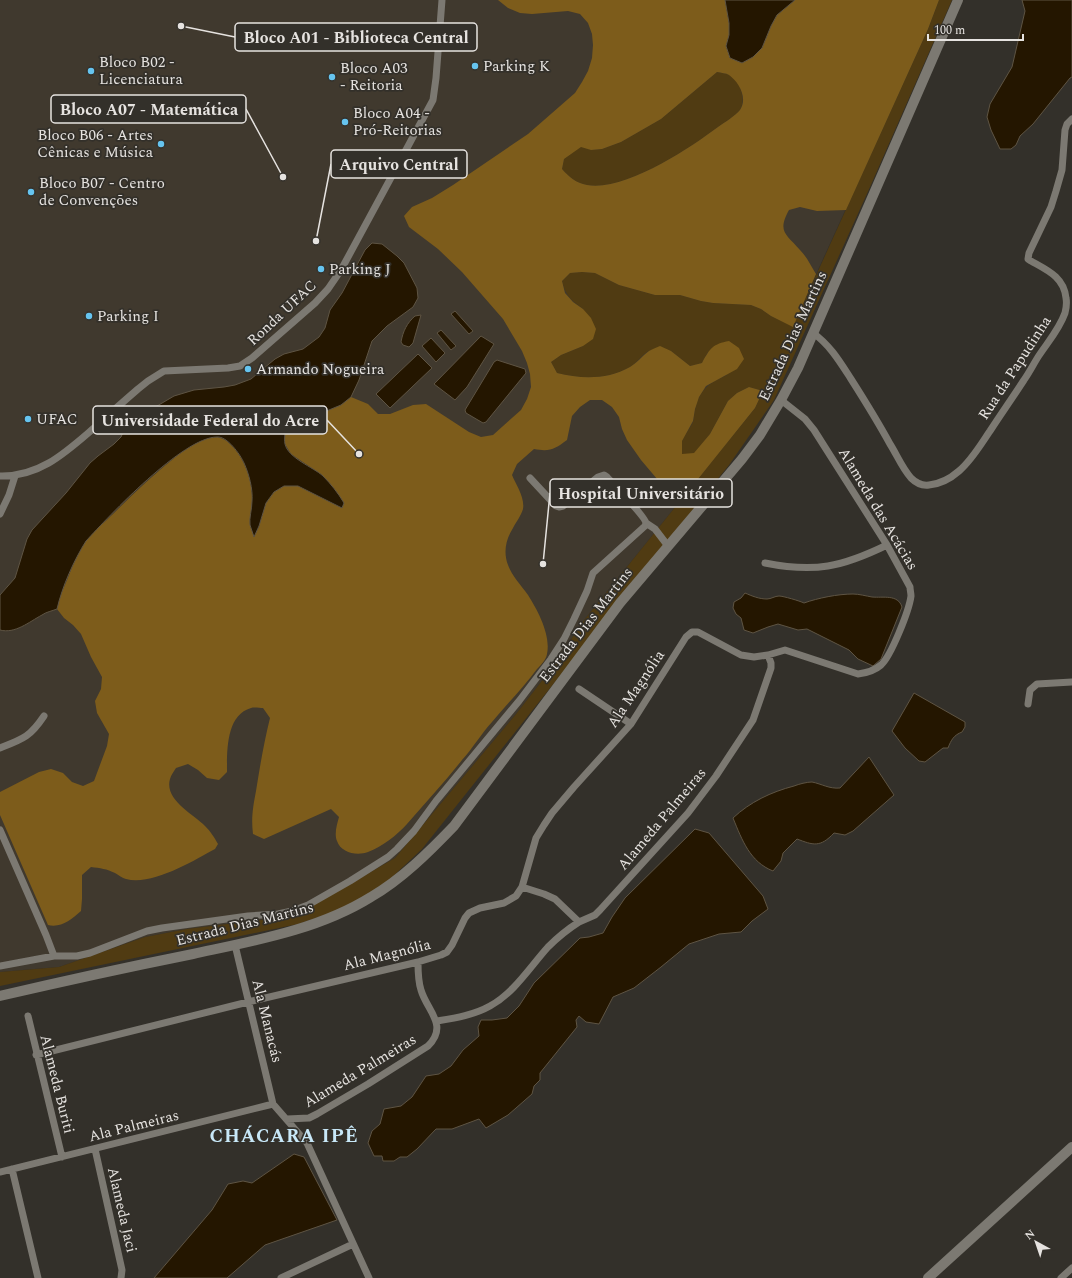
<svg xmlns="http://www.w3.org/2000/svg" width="1072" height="1278" font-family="Spectral,serif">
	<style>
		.built { fill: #40392e }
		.green { fill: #503b12 }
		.forest { fill: #7d5c1b; fill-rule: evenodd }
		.water { fill: #241600; stroke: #5e5443 }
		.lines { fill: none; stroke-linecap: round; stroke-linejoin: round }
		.street { stroke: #7c7972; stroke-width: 7 }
		.secondary { stroke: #7c7972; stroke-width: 10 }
		.poi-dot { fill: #66c4ef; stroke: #33302a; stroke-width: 1.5 }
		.labels { text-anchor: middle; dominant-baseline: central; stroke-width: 3.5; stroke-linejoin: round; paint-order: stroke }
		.poi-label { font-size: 15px; fill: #e6e3e0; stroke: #33302a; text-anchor: start }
		.street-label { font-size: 15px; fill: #e6e3e0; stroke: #33302a }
		.district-label { font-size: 19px; font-weight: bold; letter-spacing: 1px; fill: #c8e8f8; stroke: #33302a }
		.leader { fill: none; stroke: #e6e3e0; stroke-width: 1.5 }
		.callout-dot { fill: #e6e3e0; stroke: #33302a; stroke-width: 1.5 }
		.callout { fill: #33302a; stroke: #e6e3e0; stroke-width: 1.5 }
		.callout-label { font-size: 16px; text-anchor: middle; font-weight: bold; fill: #e6e3e0 }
	</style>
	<rect width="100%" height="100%" fill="#33302a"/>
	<path class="built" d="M0,0h939l-11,29 -173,379 -170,211 -37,54 -32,41 -121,144 -101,58 -107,13 -42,8 -86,30 -59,5z"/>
	<path class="green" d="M939,0h13l-82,187 -96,213 -45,65 -93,115 -214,269 -34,32 -40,26 -50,17 -298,62v-14l59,-5 86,-30 42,-8 107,-13 101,-58 121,-144 32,-41 37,-54 170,-211 8,-17 -14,-4 -12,6 -9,8 -18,33 -16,20h-12c0,-4 -1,-9 0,-13 2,-6 8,-12 11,-19 1,-4 1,-8 2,-12 4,-20 14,-27 32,-35l-19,-23 -6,11 -12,3 -19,-15c-5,0 -17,-1 -22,0 -6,2 -13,13 -19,16 -23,13 -49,12 -73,6l-6,-11 10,-7 22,-9v-37c-12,-9 -17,-13 -21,-28l8,-8 12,-1 13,1 24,12 36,10h25l21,6 12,2 38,2 10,4 10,7 22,10 135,-297z
		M717,72c3,1 7,1 10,2 12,4 20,24 13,36 -4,5 -16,13 -22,17 -28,21 -94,65 -131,58 -11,-2 -18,-8 -25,-16l2,-10 17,-13 10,4 11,-1 19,-7 40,-23z"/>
	<path class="forest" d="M498,0h227l4,23v12l-3,11 4,12 32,-10 9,-22 6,-11 18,-15h144l-11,29 -82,181 -29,1 -17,-4 -11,3c-12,22 -3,24 11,40 7,7 11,16 16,24l-23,53 -22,-11 -10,-7 -10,-4 -38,-2 -12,-2 -21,-6h-25l-36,-10 -24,-12 -13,-1 -12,1 -8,8 3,12 8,9 10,7 8,9 5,11 -3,10 -10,7 -22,9 -10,7 6,11c24,6 50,7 73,-6 7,-4 12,-11 19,-16 3,-2 7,-3 11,-5l11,5 19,15 12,-3c8,-15 11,-19 27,-22l10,7 5,11 -7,10 -31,17 -7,11 -4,12 -2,12 -11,20v13l12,-1 16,-19 18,-33 9,-8 12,-6 14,4 -8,17 -73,91 -19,-13 -22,-26 -14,-20 -5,-11 -3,-12 -7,-10 -10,-7h-12l-10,7 -8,9 -5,24c-12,9 -17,12 -33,9l-17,15 -5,11c4,10 13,22 11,34 -2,7 -7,13 -10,19 -7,11 -10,24 -5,37 4,11 13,20 20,30 10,16 23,40 19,59 -1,6 -6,11 -10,15 -14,19 -30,35 -45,53 -11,12 -19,26 -30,38 -17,22 -37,43 -55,64 -10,11 -25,23 -39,28 -11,4 -27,1 -31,-11 -3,-7 0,-17 2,-24l-8,-8 -67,30 -11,-5c-2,-16 0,-27 3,-43 4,-25 8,-49 14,-73l-7,-10c-3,0 -9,-1 -12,0 -25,7 -24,43 -24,64l-8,8 -12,-2 -9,-8 -10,-6 -12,4c-2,3 -5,7 -6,11 -6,21 23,35 35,47 6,6 9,11 13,18l-3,5c-22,12 -63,37 -89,30 -4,-1 -7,-4 -11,-6 -8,-4 -15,-5 -24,-6l-9,8v24l-1,12c-10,9 -20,17 -33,14l-48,-110v-23l39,-20 12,-3 12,4 9,9 11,4 11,-5 13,-35 2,-12 -12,-21 -2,-12 6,-12 1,-12 -11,-20 -10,-23 -8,-9 -9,-7 -7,-9c2,-13 8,-23 12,-34 5,-12 9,-23 16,-33 8,-11 19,-19 28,-28 21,-21 42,-41 65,-59 9,-6 19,-14 29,-17 8,-2 16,-1 22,5 15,13 24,38 23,58 0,15 -4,20 2,35l5,-10 7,-23 8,-11 10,-6h14l44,22 -20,-33 -31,-21 -6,-10v-12c21,-16 46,-19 66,-35l17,7 10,10h12l23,-9 13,-1 43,28 12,5 12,-2 28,-25 6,-11 4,-12 -1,-13 -3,-11 -5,-12 -19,-32 -41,-47 -24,-23 -29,-22 -5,-11 8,-9 20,-9 21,-13 75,-51 47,-41 7,-11 6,-11 4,-13 1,-13 -1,-11 -4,-11 -8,-9 -12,-3 -36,3 -12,-1 -12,-5zM717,72c4,1 9,1 12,3 10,7 19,23 11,35 -4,5 -16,13 -22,17 -28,21 -94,65 -131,58 -11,-2 -18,-8 -25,-16l2,-10 17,-12 10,3 11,-1 19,-7 40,-23z"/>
	<path class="water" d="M725,0h70l-18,15 -6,11 -9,22 -9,9 -11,6 -12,-5 -4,-12 3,-11v-12z
		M1022,0h50v77l-2,1 -37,46 -13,12 -4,9 -5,4h-11l-9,-19 -4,-13 3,-13 22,-37 13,-56z
		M372,243l10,1 15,12 7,7 13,25 1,10 -5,9 -26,19 -15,15 -13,39 -8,17 -10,8 -46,19 -10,8c0,3 -1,9 0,12 3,14 28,23 38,32 8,8 15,17 21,27l-2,5 -44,-22h-14l-10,6 -8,11 -7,23 -5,11c-1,-4 -3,-8 -4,-12 -1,-7 2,-16 2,-24 1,-12 -3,-27 -8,-38 -4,-9 -17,-27 -27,-26 -34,0 -108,79 -131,104 -12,19 -24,46 -29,68 -5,2 -11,3 -15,6 -13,7 -27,19 -42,15v-35l15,-17 12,-39 5,-9 34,-37 24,-30 8,-7 16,-12 7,-7 4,-9 32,-22 17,-10 20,-6 30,-3 11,-2 16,-6 24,-20 9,-5 19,-5 16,-12 6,-9 5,-18 12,-17 23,-43z
		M455,311l18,20 -4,3 -18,-20z
		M421,315l-8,28 -4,4 -6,-2 -2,-3c2,-11 6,-19 14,-26z
		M441,330l15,16 -5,4 -14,-17z
		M481,336l13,8 -27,43 -12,13 -21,-16z
		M431,338l14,15 -9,9 -14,-16z
		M418,354l14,14 -42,40 -14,-14z
		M497,360l28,9 1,4 -40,49 -3,1 -17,-10 -1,-3 29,-48z
		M745,593c7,3 14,6 22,6 4,0 8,-3 12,-3 4,0 21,5 25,7 14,-5 34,-9 49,-9 6,0 13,2 19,3 11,1 26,-3 30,10l-21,52 -8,7 -15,-7 -9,-9 -42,-21 -9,1 -20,-6 -10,3 -15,6 -9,-3 -3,-12 -5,-4 -3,-6 1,-6 7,-4z
		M914,693l51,29v5l-3,5c-8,3 -11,8 -14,16h-5l-18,14 -6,-1 -14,-13 -13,-17z
		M869,757l25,38 -41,36 -8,4 -11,-2c-14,15 -21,12 -37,6l-14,14 -2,8 -8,10c-23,-9 -31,-31 -40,-53 17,-16 38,-26 61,-32 5,-2 13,-4 18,-4 10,2 17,7 28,6z
		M695,829l14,4 54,63 5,13 -16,12 -11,11 -22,2 -30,10 -28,23 -27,21 -21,9 -14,27 -13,-2 -7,-6 -3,4 1,7 -37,46v7l-6,6 -2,8 -24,21 -22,13 -7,-9 -27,10h-16l-19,20 -10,8h-7l-6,4h-11l-1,-5h-8l-6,-13 4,-12 8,-7 4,-15 17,-3 11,-9 14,-21 13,-2 12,-8 12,-16 16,-14 -1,-9 3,-7h11l15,-2 12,-12 15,-23 46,-45 9,-1 14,-4 9,-16 13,-19z
		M294,1154l10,3 33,63 -72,25 -38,33h-73l58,-68 16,-26 15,-3 9,2z"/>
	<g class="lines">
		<path class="street" d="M813,333c17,12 27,29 38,46 14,22 27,43 39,65 7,11 12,24 21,34 5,5 11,8 18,7 11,-1 22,-7 30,-14 13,-11 22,-27 31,-40 11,-17 23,-34 34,-51 5,-7 9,-15 14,-23 9,-14 21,-27 27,-44 1,-4 2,-10 1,-15 -2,-21 -19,-28 -35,-37l-3,-2 1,-6 22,-46 5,-16 6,-21 3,-40 2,-6 5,-5
			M0,476c40,1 66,-24 94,-48 14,-13 29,-26 44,-39l10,-8 16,-10 64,-3 12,-2 12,-8 63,-55 13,-14 13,-19 92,-170 3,-22 6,-78
			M0,514l9,-19 6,-19
			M646,523l9,6 13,17
			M765,563c50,10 77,4 122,-18
			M579,689l52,35
			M1028,704l2,-14 7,-6 35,-2
			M0,748c23,-9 30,-11 44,-32
			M0,830l46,105 8,21
			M522,887l22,7 11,5 24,23 16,-7 5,-5 88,-97 28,-37 37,-56 18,-52v-5l-3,-8
			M235,945l38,159 34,39 62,135
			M0,966l54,-10h23l13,-3 57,-22 15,-3 86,-12 30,-2 14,-3 16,-6 42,-24 38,-24 9,-8 17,-18 22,-30 83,-100 32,-42 13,-20 10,-20 13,-28 6,-18 52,-47c0,-1 1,-2 1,-3 -1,-7 -33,-39 -39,-46l-3,-2 -6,2 -35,29 -4,1 -3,-1 -26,-28
			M28,1016l34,141
			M437,1021c18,-3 37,-6 53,-15 24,-13 40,-39 58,-59 9,-9 20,-18 31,-25
			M36,1055l212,-53 170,-40 23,-7 6,-3 5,-7 13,-27 4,-5 11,-5 24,-5 12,-7 6,-9 14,-49 8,-13 8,-12 22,-26 57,-63 55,-87 6,-5h6l43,23 13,2 14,-2 17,-5 73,24c9,-1 16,-3 23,-9 10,-9 28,-54 30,-69 0,-3 -1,-6 -1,-9l-23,-42 -73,-115 -9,-11 -24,-19
			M287,1119l22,-1 8,-4 51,-30 60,-38c21,-21 -1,-35 -7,-56 -3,-9 -3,-19 -3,-28
			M95,1149l27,121 -1,8
			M12,1169l26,109
			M0,1172l273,-68
			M281,1278l72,-34
			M1061,1278l11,-10"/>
		<path class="secondary" d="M0,996c64,-15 128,-29 193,-42 60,-13 125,-24 178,-57 31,-18 58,-45 83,-71l166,-223 122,-144 18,-24 21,-35 17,-32 160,-368
			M928,1278l144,-131"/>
	</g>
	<g class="poi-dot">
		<circle cx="475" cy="66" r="4"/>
		<circle cx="91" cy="71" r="4"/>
		<circle cx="332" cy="77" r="4"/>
		<circle cx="345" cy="122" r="4"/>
		<circle cx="161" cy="144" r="4"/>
		<circle cx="31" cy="192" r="4"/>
		<circle cx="321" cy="269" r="4"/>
		<circle cx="89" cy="316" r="4"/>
		<circle cx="248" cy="369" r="4"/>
		<circle cx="28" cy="419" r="4"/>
	</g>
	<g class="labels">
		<g class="poi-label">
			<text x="99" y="62">Bloco B02 -<tspan x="99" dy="17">Licenciatura</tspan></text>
			<text x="483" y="66">Parking K</text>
			<text x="340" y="68">Bloco A03<tspan x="340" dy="17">- Reitoria</tspan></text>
			<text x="353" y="113">Bloco A04 -<tspan x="353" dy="17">Pró-Reitorias</tspan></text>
			<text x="153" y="135" text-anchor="end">Bloco B06 - Artes<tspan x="153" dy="17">Cênicas e Música</tspan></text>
			<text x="39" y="183">Bloco B07 - Centro<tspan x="39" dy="17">de Convenções</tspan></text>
			<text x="329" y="269">Parking J</text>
			<text x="97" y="316">Parking I</text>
			<text x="256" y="369">Armando Nogueira</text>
			<text x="36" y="419">UFAC</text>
		</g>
		<g class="street-label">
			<text transform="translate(282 313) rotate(-43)">Ronda UFAC</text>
			<text transform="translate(793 336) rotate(-65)">Estrada Dias Martins</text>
			<text transform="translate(1015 368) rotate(-57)">Rua da Papudinha</text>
			<text transform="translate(878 509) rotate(59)">Alameda das Acácias</text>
			<text transform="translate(586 625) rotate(-52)">Estrada Dias Martins</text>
			<text transform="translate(636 689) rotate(-56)">Ala Magnólia</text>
			<text transform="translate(662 819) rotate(-50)">Alameda Palmeiras</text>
			<text transform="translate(245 924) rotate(-14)">Estrada Dias Martins</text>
			<text transform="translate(387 955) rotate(-14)">Ala Magnólia</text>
			<text transform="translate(267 1021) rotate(76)">Ala Manacás</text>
			<text transform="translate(360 1071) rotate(-31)">Alameda Palmeiras</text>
			<text transform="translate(57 1084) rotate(76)">Alameda Buriti</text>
			<text transform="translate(134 1126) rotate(-14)">Ala Palmeiras</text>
			<text transform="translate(122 1210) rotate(77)">Alameda Jaci</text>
		</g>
		<g class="district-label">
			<text x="284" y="1136">CHÁCARA IPÊ</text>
		</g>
	</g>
	<path class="leader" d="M181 26L235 37M283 177L246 109M316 241L331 164M359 454L327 420M543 564L550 493"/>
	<g class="callout-dot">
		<circle cx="181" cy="26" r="4"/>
		<circle cx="283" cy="177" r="4"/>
		<circle cx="316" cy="241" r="4"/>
		<circle cx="359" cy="454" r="4"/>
		<circle cx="543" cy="564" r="4"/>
	</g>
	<g class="callout">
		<rect x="235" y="23" width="242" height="28" rx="4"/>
		<rect x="51" y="95" width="195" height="28" rx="4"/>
		<rect x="331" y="150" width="136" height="28" rx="4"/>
		<rect x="93" y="406" width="234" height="28" rx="4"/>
		<rect x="550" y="479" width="182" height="28" rx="4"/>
	</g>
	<g class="callout-label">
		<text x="356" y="43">Bloco A01 - Biblioteca Central</text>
		<text x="149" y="115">Bloco A07 - Matemática</text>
		<text x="399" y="170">Arquivo Central</text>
		<text x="210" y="426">Universidade Federal do Acre</text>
		<text x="641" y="499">Hospital Universitário</text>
	</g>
	<g transform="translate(1036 1242) rotate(320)" stroke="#33302a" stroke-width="3" paint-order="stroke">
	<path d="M0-3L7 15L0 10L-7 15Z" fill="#e6e3e0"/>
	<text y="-6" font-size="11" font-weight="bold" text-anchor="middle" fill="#e6e3e0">N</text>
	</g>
	<path d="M928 34v6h95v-6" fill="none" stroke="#e6e3e0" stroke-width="2"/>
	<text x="934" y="34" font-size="12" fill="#e6e3e0" stroke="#33302a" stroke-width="3" paint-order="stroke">100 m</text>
</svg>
